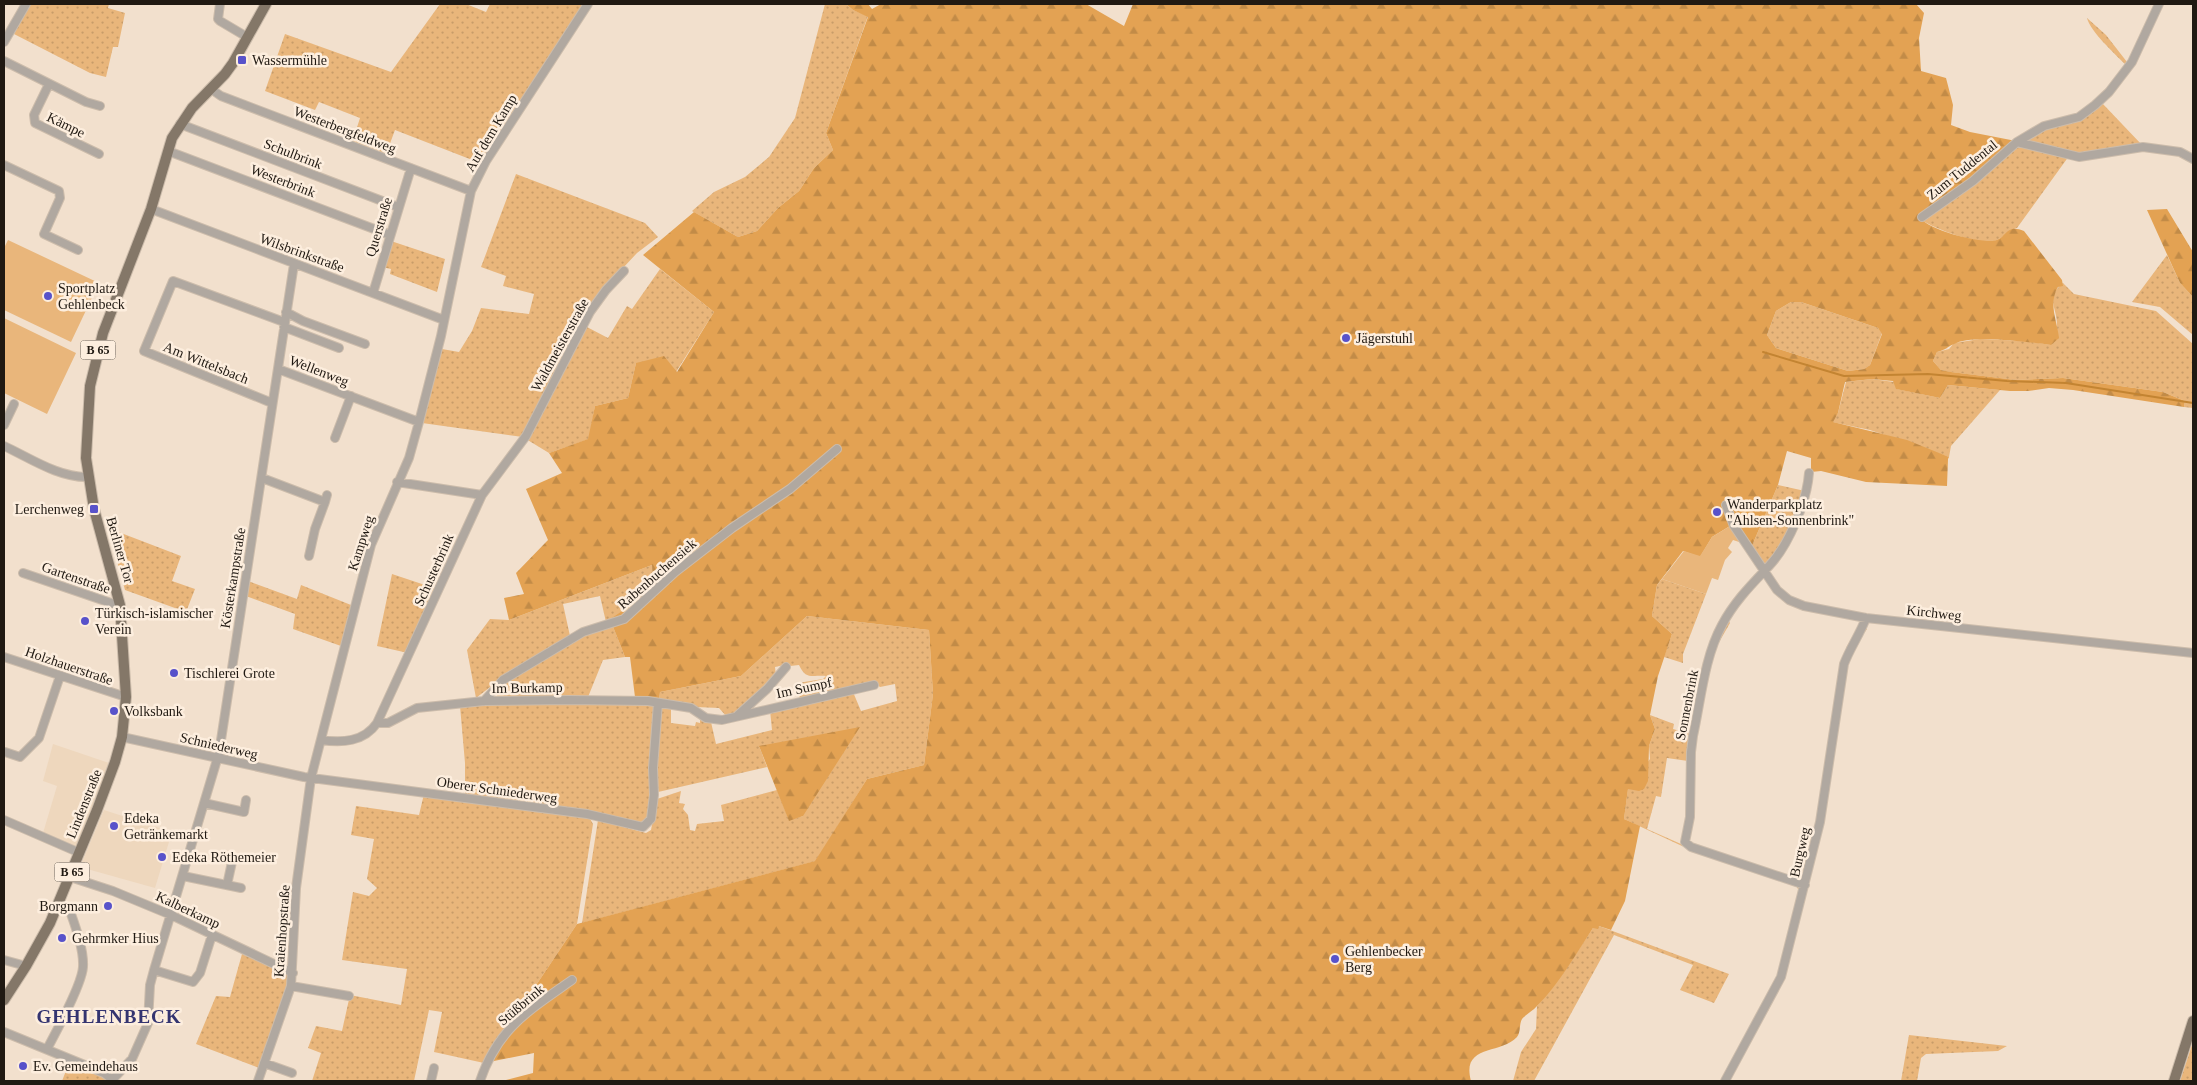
<svg xmlns="http://www.w3.org/2000/svg" width="2197" height="1085" font-family="Georgia,serif">
	<style>
		.built { fill: #eed7bd }
		.grass { fill: url(#grass-dots) }
		.forest { fill: url(#forest-firs); fill-rule: evenodd }
		.garden { fill: #e9b67b }
		.lines { fill: none; stroke-linecap: round; stroke-linejoin: round }
		.stream { stroke: #c38432; stroke-width: 2 }
		.minor-casing { stroke: #ccbcab; stroke-width: 10 }
		.major-casing { stroke: #ccbcab; stroke-width: 12 }
		.minor { stroke: #b0a8a0; stroke-width: 8 }
		.major { stroke: #847768; stroke-width: 10 }
		.poi-dot { fill: #5852ca; stroke: #fdeede; stroke-width: 2 }
		.labels { text-anchor: middle; dominant-baseline: central; stroke-width: 5; stroke-linejoin: round; paint-order: stroke }
		.shield { fill: #fdeede; stroke: #62594f; stroke-width: 1 }
		.shield-label { font-size: 12px; font-weight: bold; fill: #201912 }
		.poi-label { font-size: 14px; fill: #201912; stroke: #fdeede; text-anchor: start }
		.street-label { font-size: 14px; fill: #201912; stroke: #fdeede }
		.district-label { font-size: 19px; font-weight: bold; letter-spacing: 1px; fill: #343470; stroke: #fdeede }
	</style>
	<defs>
		<pattern id="grass-dots" width="8" height="8" patternUnits="userSpaceOnUse" patternTransform="scale(1.25)"><rect width="8" height="8" fill="#e9b67b"/><path d="M2 2h.1M6 6h.1" fill="none" stroke="#c89c69" stroke-width="1.8" stroke-linecap="round"/></pattern>
		<pattern id="forest-firs" width="22" height="20" patternUnits="userSpaceOnUse" patternTransform="scale(1.25)"><rect width="22" height="20" fill="#e3a253"/><path d="M5 1l3.5 6h-7zM16 11l3.5 6h-7z" fill="#c28b47"/></pattern>
	</defs>
	<rect width="100%" height="100%" fill="#f2e0cd"/>
	<path class="built" d="M53,744l56,19 -33,84 -33,-14 14,-47 -14,-5z
		M104,810l68,22 -17,56 -75,-21z"/>
	<path class="grass" d="M30,4h79l-1,4 17,5 -7,34h-5l-7,30 -16,-4 -76,-39z
		M440,4h26l20,8 4,-8h94l-104,159 -85,-33 -10,27 -33,-14 8,-25 -41,-16 -4,8 -50,-19 20,-57 106,38z
		M825,4h21l7,6 15,6 -42,117 7,17 -19,18 -15,23 -21,17 -21,23 -19,6 -46,-26 22,-19 31,-15 24,-20 26,-39z
		M2087,18l19,17 21,27 -2,2c-10,-10 -35,-33 -38,-46z
		M2102,103l40,42 -55,10 -66,-14z
		M2017,143l52,13 -52,72c-9,2 -12,8 -20,12 -15,7 -61,-11 -74,-19l26,-19z
		M516,174l129,49 13,14 -21,16 -43,46 -71,138 -101,-14 20,-74 17,3 13,-21 9,-23 48,6 5,-20 -31,-8 3,-10 -25,-9z
		M391,241l54,18 -8,33 -47,-18 1,-5 -9,-2z
		M2167,255l13,28 13,14v38l-33,-28 -28,-5z
		M660,269l54,43 -38,60 -40,-9 -8,35 -33,8 -6,33 -40,14 -23,-14 59,-113 23,12 19,-32 5,3z
		M2063,283l11,11 82,17 37,33v64l-9,-1 1,-6 -22,-9 -100,-14 -47,2 -66,-8 -9,-2 -8,-9 4,-9 12,-3 5,-6 26,-4 46,2 25,4c2,-6 7,-14 6,-20 0,-18 -12,-27 6,-42z
		M1791,302h10l77,26 4,5 -12,32 -6,4 -16,2 -72,-23 -9,-13 9,-24z
		M1872,379l22,3 3,7 43,9 8,-13 52,5 -49,56 -2,11 -79,-27 -38,-8 6,-9 8,-31z
		M1778,485l27,6c-10,26 -21,55 -41,75l-13,-18z
		M108,528l73,28 -9,25 23,8 -9,23 -61,-22z
		M652,565l1,25 -47,32 -6,-26 -37,8 7,32 -67,41 -27,21 -9,-48 23,-31 19,1z
		M392,574l45,15 -29,64 -31,-7z
		M1662,579l44,15 -23,60v9l-19,-6 8,-23 -20,-18 5,-31z
		M248,581l49,18 4,-14 50,20 -10,41 -48,-17 2,-15 -49,-18z
		M807,616l122,14 4,64 -9,71 -57,14 -51,82 -234,62 16,-103 48,13 5,-3 6,-31 24,-8 -2,12 6,1 -2,5 5,6 2,15 5,1 2,-7 27,-3 -3,-16 56,-15 12,30 14,-4 -44,-70 8,21 -109,25 -2,-1 3,-84 12,1v15l24,3 1,-4 4,1v-3l5,-1 6,3 5,22 56,-14 -2,-20 83,-18 8,19 36,-10 -2,-17 -15,3 -4,-3 -76,17 -2,-18 25,-4 3,-3c-15,-1 -20,4 -27,-11l-9,1 -2,-2 -13,3 1,9 -38,36 -11,5 -8,-9 -23,-1 -37,-6 1,-9 81,-16z
		M1727,618l3,5 -16,28 -18,85 -9,105 6,4 107,35 17,-59 22,-152 8,-23 11,-18 9,1 -15,20 -4,15 -6,24 -19,136 -37,149 -18,38 -2,-1 11,-21 22,-98 -2,-4 -115,-41 -58,-27 4,-31 22,-29 -1,-13 6,-17 -5,-14 24,9 -1,5 17,5 -2,27 -21,-3 -6,39 -5,-1 -9,33 34,15 5,-2 6,-90 18,-94z
		M612,624l13,33 -22,3 -15,37 -93,1 10,-17 79,-48z
		M497,702h150l7,4 -5,109 -3,7 -5,2 -176,-29v-32l-5,-57z
		M424,794l165,23 4,7 -16,100 -93,139 -50,-11 8,-40 -13,-2 -15,71h-102l9,-28 -13,-5 8,-22 26,5 8,-36 51,10 6,-36 -65,-9 11,-68 16,4 8,-8 -10,-9 7,-40 -23,-4 5,-29 63,9z
		M1599,926l130,48 -15,29 -34,-13 13,-25 -79,-30 -80,146h-21l8,-29 15,-23 1,-23 26,-33 30,-45z
		M242,954l44,19 3,6 -30,89 -63,-24 20,-48 14,1z
		M1909,1035l98,11 -9,5 -72,3 -5,4 -4,23h-16z
		M2193,1042v39h-13z
		M69,1063l35,15 3,3h-45z"/>
	<path class="forest" d="M846,4h22l4,5 9,-5h205l38,22 9,-22h783l8,9 -5,25 2,33 25,7 7,27 -2,20 19,7 46,9 -21,19 -75,58c11,13 57,24 73,23 14,-2 12,-18 31,-10l38,49 1,6 -5,1c-10,17 -1,33 1,51l-8,7c-20,-3 -81,-11 -97,-1 -9,4 -6,5 -17,8l-4,9 8,9 10,2 65,8 47,-2 100,14 22,9 -1,6 -111,-17 -24,-2 -21,3h-18l-62,-6 -8,13 -44,-9 -3,-8 -21,-2 -27,3 -7,31 -5,9 74,18 42,17 -1,2 -1,27 -81,-4 -45,-11 -10,1v-14l-24,-7 -9,34 -27,63 -6,-9 -6,3 -9,-16 -18,11 -12,20 -17,-6 -26,34 -5,31 20,18 -14,42 -8,39 5,14 -6,17 -1,35 -4,8 -5,2 -11,-2 -4,30 16,7 -15,75 -14,29 -12,-4 -1,3 -5,-1c-17,26 -34,56 -56,78 -4,5 -11,8 -15,13 -3,5 -1,13 -5,18 -17,18 -56,7 -46,44h-969l31,-8 1,-20 -50,10 93,-139 238,-63 52,-82 57,-14 9,-71 -4,-64 -122,-14 -66,60 -81,16 -1,9 -24,-4 -5,-40h-5l-15,-38 43,-29 -1,-25 -143,55 -5,-22 20,-4 -8,-21 32,-33 -22,-51 36,-16 -13,-20 39,-14 7,-33 33,-8 8,-35 28,-7 13,16 37,-60 -71,-57 51,-43 44,25 19,-6 21,-23 21,-17 15,-23 19,-18 -7,-17 42,-116 -15,-7zM1791,302h10l77,26 4,6 -12,31 -6,4 -16,2 -72,-23 -9,-13 9,-24z
		M2167,209l26,43v45l-13,-14 -33,-73z
		M860,727l-57,89 -14,5 -30,-75z"/>
	<path class="garden" d="M8,240l91,43 -28,59 -67,-32v-62z
		M4,318l72,35 -29,61 -43,-21z
		M1730,526l9,16 -6,-2 -5,8 4,4 -7,8 -7,20 -6,-2 -6,16 -44,-15 22,-28 16,5 12,-19z"/>
	<g class="lines">
		<path class="stream" d="M1763,352l81,24 84,-2 79,7 59,2 127,20"/>
		<defs>
			<path id="minor" d="M220,4l-2,15 2,2 27,16
				M4,42l22,-38
				M4,61l82,41 14,4
				M49,84l-15,31 1,8 64,31
				M211,89l10,7 250,95
				M180,124l218,83
				M2017,142l62,15 64,-10 37,5 13,7
				M168,151l222,84
				M4,165l55,26 1,7 -16,36 34,16
				M151,209l293,111
				M1922,217l51,-36 44,-39 27,-16 35,-9 16,-12 14,-13 23,-30 27,-58
				M373,293l38,-125
				M286,312l17,9 62,23
				M284,327l55,21
				M278,369l141,53
				M272,403l-128,-52 29,-70 111,41
				M4,425l10,-21
				M335,438l16,-42
				M4,446c26,12 55,32 84,31
				M262,478l63,24 2,-7
				M397,482l85,13
				M1726,505l8,21 43,64 12,10 15,6 62,12 327,35
				M309,556l6,-27 10,-27
				M23,573l91,31 6,1
				M4,657l122,40
				M484,701l19,-21 80,-48 41,-13 51,-47 57,-44 58,-39 47,-40
				M738,715l29,-26 19,-22
				M377,723h11l29,-15 67,-7 85,-1 79,1 43,7 15,10 16,2 152,-35
				M122,737l182,40 283,37 56,13 8,-8 3,-24 -1,-27 5,-65
				M321,740c21,3 43,2 56,-17l105,-228 44,-59 64,-124 16,-22 18,-19
				M5,752l15,5 19,-19 21,-62
				M204,803l40,9 2,-12
				M4,820l76,33
				M183,876l58,12
				M70,877l43,14 58,24 122,58
				M227,885l5,-23
				M1805,885l-114,-38 -6,-5 5,-25 1,-65 2,-16c8,-36 11,-78 29,-111 12,-23 29,-40 47,-59 20,-21 38,-65 40,-93
				M4,960l22,6
				M154,970l39,12 7,-9 12,-38
				M291,986l58,10
				M4,1032l100,41 10,8
				M47,1049c9,-17 35,-64 36,-82 1,-17 -7,-39 -13,-56l-11,-8
				M264,1063l28,10
				M113,1079l19,-20 16,-36 2,-38 4,-15 65,-217 75,-489
				M258,1081l33,-95 5,-98 15,-110 60,-233 38,-87 10,-36 22,-86 30,-145 15,-30 102,-157
				M431,1081l3,-13
				M480,1081c18,-53 48,-70 92,-101
				M1725,1081l56,-104 39,-155 24,-158c6,-16 16,-30 22,-46"/>
			<path id="major" d="M4,1000l22,-34 24,-43 47,-113 18,-48 7,-25 4,-40 -6,-92 -26,-96 -8,-51 4,-72 13,-53 48,-124 21,-71 20,-30 33,-34 8,-11 33,-59
				M2174,1081l19,-60"/>
		</defs>
		<use href="#minor" class="minor-casing"/>
		<use href="#major" class="major-casing"/>
		<use href="#minor" class="minor"/>
		<use href="#major" class="major"/>
	</g>
	<g class="poi-dot">
		<rect x="237" y="55" width="10" height="10" rx="2.5"/>
		<circle cx="48" cy="296" r="5"/>
		<circle cx="1346" cy="338" r="5"/>
		<rect x="89" y="504" width="10" height="10" rx="2.5"/>
		<circle cx="1717" cy="512" r="5"/>
		<circle cx="85" cy="621" r="5"/>
		<circle cx="174" cy="673" r="5"/>
		<circle cx="114" cy="711" r="5"/>
		<circle cx="114" cy="826" r="5"/>
		<circle cx="162" cy="857" r="5"/>
		<circle cx="108" cy="906" r="5"/>
		<circle cx="62" cy="938" r="5"/>
		<circle cx="1335" cy="959" r="5"/>
		<circle cx="23" cy="1066" r="5"/>
	</g>
	<g class="labels">
		<g class="shield">
			<rect x="80.5" y="340.5" width="35" height="19" rx="4"/>
			<rect x="54.5" y="862.5" width="35" height="19" rx="4"/>
		</g>
		<g class="shield-label">
			<text x="98" y="350">B 65</text>
			<text x="72" y="872">B 65</text>
		</g>
		<g class="poi-label">
			<text x="252" y="60">Wassermühle</text>
			<text x="58" y="288">Sportplatz<tspan x="58" dy="16">Gehlenbeck</tspan></text>
			<text x="1356" y="338">Jägerstuhl</text>
			<text x="1727" y="504">Wanderparkplatz<tspan x="1727" dy="16">"Ahlsen-Sonnenbrink"</tspan></text>
			<text x="84" y="509" text-anchor="end">Lerchenweg</text>
			<text x="95" y="613">Türkisch-islamischer<tspan x="95" dy="16">Verein</tspan></text>
			<text x="184" y="673">Tischlerei Grote</text>
			<text x="124" y="711">Volksbank</text>
			<text x="124" y="818">Edeka<tspan x="124" dy="16">Getränkemarkt</tspan></text>
			<text x="172" y="857">Edeka Röthemeier</text>
			<text x="98" y="906" text-anchor="end">Borgmann</text>
			<text x="72" y="938">Gehrmker Hius</text>
			<text x="1345" y="951">Gehlenbecker<tspan x="1345" dy="16">Berg</tspan></text>
			<text x="33" y="1066">Ev. Gemeindehaus</text>
		</g>
		<g class="street-label">
			<text transform="translate(66 125) rotate(26)">Kämpe</text>
			<text transform="translate(345 130) rotate(21)">Westerbergfeldweg</text>
			<text transform="translate(491 133) rotate(-59)">Auf dem Kamp</text>
			<text transform="translate(293 154) rotate(21)">Schulbrink</text>
			<text transform="translate(1962 170) rotate(-39)">Zum Tuddental</text>
			<text transform="translate(283 181) rotate(21)">Westerbrink</text>
			<text transform="translate(379 227) rotate(-73)">Querstraße</text>
			<text transform="translate(302 253) rotate(20)">Wilsbrinkstraße</text>
			<text transform="translate(560 345) rotate(-61)">Waldmeisterstraße</text>
			<text transform="translate(206 363) rotate(22)">Am Wittelsbach</text>
			<text transform="translate(319 371) rotate(21)">Wellenweg</text>
			<text transform="translate(361 543) rotate(-72)">Kampweg</text>
			<text transform="translate(120 550) rotate(74)">Berliner Tor</text>
			<text transform="translate(434 570) rotate(-66)">Schusterbrink</text>
			<text transform="translate(657 574) rotate(-41)">Rabenbuchensiek</text>
			<text transform="translate(76 578) rotate(19)">Gartenstraße</text>
			<text transform="translate(233 578) rotate(-81)">Kösterkampstraße</text>
			<text transform="translate(1934 613) rotate(6)">Kirchweg</text>
			<text transform="translate(69 666) rotate(19)">Holzhauerstraße</text>
			<text transform="translate(527 688) rotate(-1)">Im Burkamp</text>
			<text transform="translate(804 688) rotate(-12)">Im Sumpf</text>
			<text transform="translate(1687 705) rotate(-79)">Sonnenbrink</text>
			<text transform="translate(219 746) rotate(13)">Schniederweg</text>
			<text transform="translate(497 790) rotate(8)">Oberer Schniederweg</text>
			<text transform="translate(84 804) rotate(-68)">Lindenstraße</text>
			<text transform="translate(1800 852) rotate(-77)">Burgweg</text>
			<text transform="translate(188 910) rotate(25)">Kalberkamp</text>
			<text transform="translate(282 931) rotate(-86)">Kraienhopstraße</text>
			<text transform="translate(521 1005) rotate(-40)">Stüßbrink</text>
		</g>
		<g class="district-label">
			<text x="109" y="1016">GEHLENBECK</text>
		</g>
	</g>
	<rect width="2197" height="1085" fill="none" stroke="#201912" stroke-width="10"/>
</svg>
